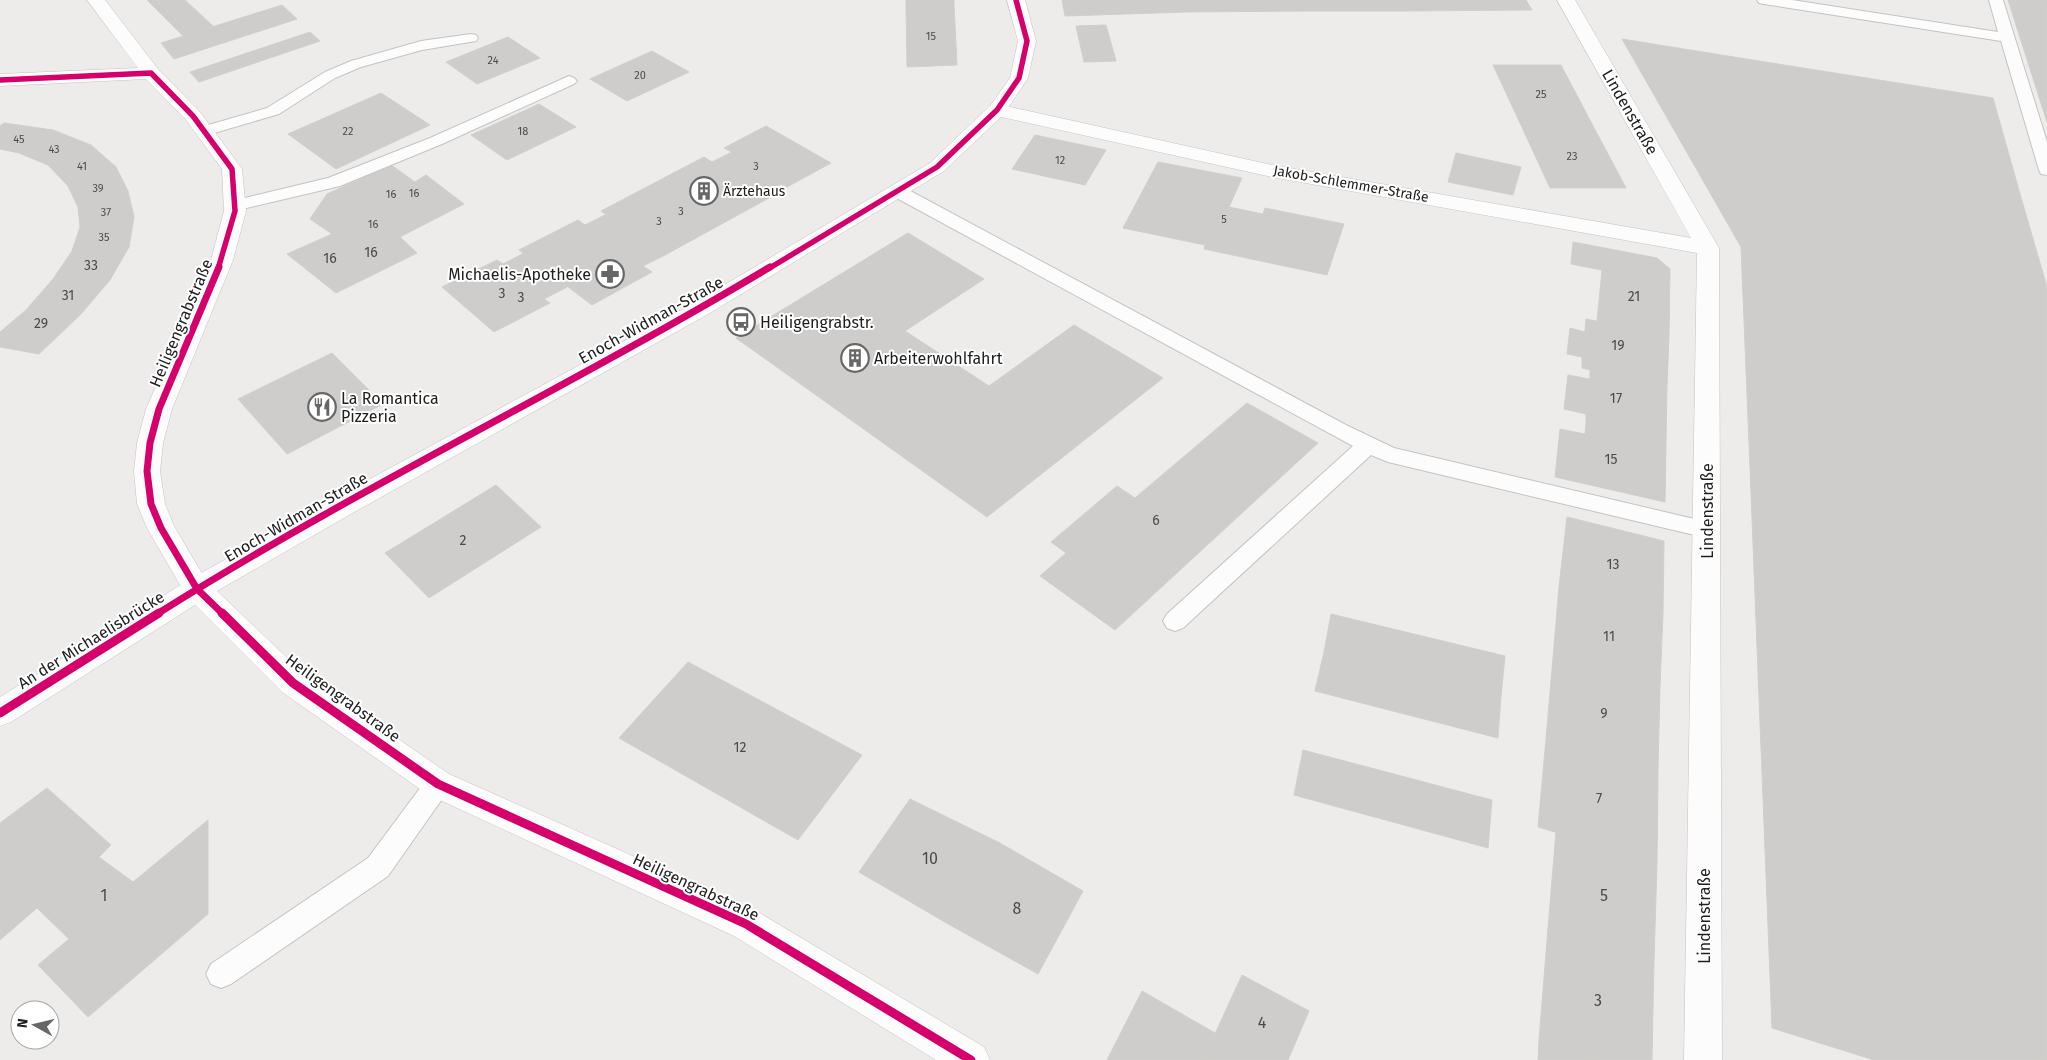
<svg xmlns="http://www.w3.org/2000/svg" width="2047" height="1060" font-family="'Fira Sans',sans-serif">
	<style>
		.building { fill: #cfcdcb; stroke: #d1cecb }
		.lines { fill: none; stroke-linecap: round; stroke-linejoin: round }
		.service-casing { stroke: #c4c3c2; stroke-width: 2 }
		.minor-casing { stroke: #c4c3c2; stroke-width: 1 }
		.tertiary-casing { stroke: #c4c3c2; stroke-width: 1 }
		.service { fill: #fcfcfc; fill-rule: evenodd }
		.minor { fill: #fcfcfc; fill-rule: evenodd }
		.tertiary { fill: #fcfcfc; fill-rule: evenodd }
		.cycleway-far2-casing { stroke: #fff; stroke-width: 8 }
		.cycleway-far1-casing { stroke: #fff; stroke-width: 10 }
		.cycleway-casing { stroke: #fff; stroke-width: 12 }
		.cycleway-far2 { stroke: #d6006c; stroke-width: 5.5 }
		.cycleway-far1 { stroke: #d6006c; stroke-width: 7 }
		.cycleway { stroke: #d6006c; stroke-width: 9 }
		.labels { text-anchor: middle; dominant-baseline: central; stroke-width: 4; stroke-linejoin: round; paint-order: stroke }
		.far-number-label { font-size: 11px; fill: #4c4b4b }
		.far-street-label { font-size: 14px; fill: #202020; stroke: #fff }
		.far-poi-label { font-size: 14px; fill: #202020; stroke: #fff; text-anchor: start }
		.number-label { font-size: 14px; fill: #4c4b4b }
		.street-label { font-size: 16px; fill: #202020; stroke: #fff }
		.poi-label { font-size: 16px; fill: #202020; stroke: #fff; text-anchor: start }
		.near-number-label { font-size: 16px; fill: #4c4b4b }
	</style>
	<rect width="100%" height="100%" fill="#eeecea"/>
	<path class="building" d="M147,0h38l28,26 -30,10z
		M906,0h48v5l-48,1z
		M1062,0h122l2,12 -121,4z
		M1184,0h118l4,11 -120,1z
		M1302,0h101l5,11h-102z
		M1403,0h123l6,10 -124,1z
		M2008,0h39v122z
		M282,5l15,14 -123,40 -13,-16z
		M954,5l3,60 -50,2 -1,-61z
		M1106,25l10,36 -32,1 -8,-36z
		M310,32l10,9 -121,41 -9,-10z
		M508,37l32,21 -63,26 -31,-22z
		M1622,39l118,19 3,88 277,48 27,93v248l-297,-67 -9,-221z
		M652,51l37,21 -62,29 -37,-22z
		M1740,58l253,40 27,96 -277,-48z
		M1493,65h68l31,59 -72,-1z
		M381,93l49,32 -94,44 -48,-35z
		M539,104l37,23 -69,33 -36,-25z
		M4,123l49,7 -34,23 -19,-4v-23z
		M1520,123l72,1 34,64h-76z
		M766,126l65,37 -44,24 -6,-3 -19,10 7,4 -104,57 -64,-44 103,-54 8,5 20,-10 -8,-4z
		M53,130l38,15 -43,20 -29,-12z
		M1035,135l71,15 -21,35 -73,-16z
		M91,145l25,22 -48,19 -20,-21z
		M1456,153l65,14 -8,28 -65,-13z
		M1158,162l84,16 -13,29 34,7 2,-6 79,16 -17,51 -123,-26 1,-4 -82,-17z
		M391,165l24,17 11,-7 38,29 -64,33 17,16 -81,40 -49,-39 45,-20 -22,-15 17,-25z
		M116,167l12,24 -50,16 -10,-21z
		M128,191l6,26 -54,10 -2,-20z
		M607,214l58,41 -22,11 9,6 -60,33 -73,-55 59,-30 7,5z
		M134,217l-5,30 -57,4 8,-24z
		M908,233l76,46 -79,52 84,55 85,-61 89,53 -176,139 -251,-179z
		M1573,242l84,16 13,11 -1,67 -72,-15 5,-51 -31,-6z
		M129,247l-19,33 -57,-1 19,-28z
		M524,253l43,34 -23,12 6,4 -56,29 -52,-45 55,-27 6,4z
		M53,279l57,1 -29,34 -55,-4z
		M26,310l55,4 -42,40 -39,-7v-15z
		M1586,319l83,17 -2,51 -85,-19v-11l-15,-3 3,-26 15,4z
		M332,353l51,51 -96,50 -49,-55z
		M1590,370l77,17 -1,53 -80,-18v-8l-22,-5 4,-34 22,4z
		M1247,403l71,40 -203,187 -75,-54 26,-23 -15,-11 66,-56 18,12z
		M1586,422l80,18 -1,62 -110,-25 5,-48 25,5z
		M1750,468l297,67v525h-173l-102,-32z
		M496,485l45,42 -112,71 -44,-45z
		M1567,517l97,24 -1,72 -104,-26z
		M1559,587l104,26 -3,74 -107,-29z
		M1331,614l174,42 -4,40 -177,-44z
		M1324,652l177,44 -3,42 -183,-47z
		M1553,658l107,29 -2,83 -112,-31z
		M688,662l174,93 -64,85 -179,-102z
		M1546,739l112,31 -1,92 -119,-35z
		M1303,750l189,50 -4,48 -194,-53z
		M47,788l64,57 -12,12 34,25 75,-62v94l-120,103 -50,-52 31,-26 -32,-31 -37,32v-117z
		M910,799l90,44 -50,82 -91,-53z
		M1556,832l101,30 -3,99 -106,-33z
		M1000,843l83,48 -45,83 -88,-49z
		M1548,928l106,33 -2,99h-50l-63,-20z
		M1242,975l67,36 -21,49h-85z
		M1142,991l73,42 -12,27h-96z
		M1539,1040l63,20h-64z"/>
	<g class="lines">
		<defs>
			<path id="service" d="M1757,0h35l206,32 -9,-32h14l44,142v33l-6,-1 -2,-4 -38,-129 -237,-37 -5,-1z
				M471,34l5,1 2,3 -2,3 -54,9 -61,17 -26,11 -56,36 -75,22 -6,-2 -2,-3 2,-3 69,-20 58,-36 26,-11 70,-20z
				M569,76l5,2 3,3 -3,3 -132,60 -102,42 -106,25 -6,-1 -3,-4 3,-4 100,-24 102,-40z
				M897,186l6,1 443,238 48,23 313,74 8,2 3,6 -3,6 -8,2 -319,-76 -17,-7 -188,173 -8,3 -8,-3 -4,-7 4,-7 186,-168 -462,-251 -3,-4 3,-4z
				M438,772l9,4 4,8 -4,8 -59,84 -157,108 -10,4 -10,-4 -5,-10 5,-10 157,-106 61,-82z"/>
			<path id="minor" d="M87,0h18l53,69 42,43 42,57 4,42 -13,49 -61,149 -9,34 -3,28 5,33 9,22 37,63 -4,8 -10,3 -10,-3 -40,-69 -10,-24 -3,-33 3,-28 9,-34 65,-149 13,-49 -2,-42 -36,-49 -40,-41 -146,7v-12l138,-6z
				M1557,0h18l144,248 3,812h-38l13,-807 -425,-76 -275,-61 -7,-2 -3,-4 3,-4 7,-2 275,61 419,73z"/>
			<path id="tertiary" d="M1007,0h18l11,41 -8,37 -24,36 -60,57 -234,142 -368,206 -125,72 87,83 145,100 309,138 226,135 6,13h-54l-202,-124 -307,-142 -145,-102 -87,-87 -184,117 -11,4v-29l187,-116 135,-76 372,-202 236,-140 60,-57 20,-28 8,-37z"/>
		</defs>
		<use href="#service" class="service-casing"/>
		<use href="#minor" class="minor-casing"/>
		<use href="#tertiary" class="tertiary-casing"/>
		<use href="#service" class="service"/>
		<use href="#minor" class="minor"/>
		<use href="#tertiary" class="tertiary"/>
		<defs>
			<path id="cycleway-far2" d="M0,80l151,-7 42,43 39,53 3,42 -17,58
				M768,269l169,-102 60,-57 22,-32 8,-37 -11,-41"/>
			<path id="cycleway-far1" d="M219,267l-60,142 -9,34 -3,28 4,33 10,24 36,61 26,25
				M157,614c198,-125 411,-226 613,-347"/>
			<path id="cycleway" d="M222,613l71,70 145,101 308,140 225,136
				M0,713l159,-100"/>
		</defs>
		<use href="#cycleway-far2" class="cycleway-far2-casing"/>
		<use href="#cycleway-far1" class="cycleway-far1-casing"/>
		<use href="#cycleway" class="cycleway-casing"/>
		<use href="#cycleway-far2" class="cycleway-far2"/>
		<use href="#cycleway-far1" class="cycleway-far1"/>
		<use href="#cycleway" class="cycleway"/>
	</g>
	<defs>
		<symbol id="building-ring" viewBox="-11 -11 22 22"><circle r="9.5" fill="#fff" stroke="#686767" stroke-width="1.5"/><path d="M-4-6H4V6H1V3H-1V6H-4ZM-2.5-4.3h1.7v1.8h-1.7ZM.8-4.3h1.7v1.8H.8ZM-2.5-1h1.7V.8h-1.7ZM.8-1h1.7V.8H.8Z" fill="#686767"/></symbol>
		<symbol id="pharmacy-ring" viewBox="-11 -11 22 22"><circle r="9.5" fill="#fff" stroke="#686767" stroke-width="1.5"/><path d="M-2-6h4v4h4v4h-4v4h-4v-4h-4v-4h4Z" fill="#686767"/></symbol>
		<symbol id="bus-ring" viewBox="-11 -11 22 22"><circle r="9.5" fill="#fff" stroke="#686767" stroke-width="1.5"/><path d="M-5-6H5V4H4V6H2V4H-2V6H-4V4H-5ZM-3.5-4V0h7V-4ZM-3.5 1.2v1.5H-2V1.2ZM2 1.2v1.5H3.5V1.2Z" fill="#686767"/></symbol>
		<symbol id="restaurant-ring" viewBox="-11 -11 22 22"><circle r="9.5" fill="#fff" stroke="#686767" stroke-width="1.5"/><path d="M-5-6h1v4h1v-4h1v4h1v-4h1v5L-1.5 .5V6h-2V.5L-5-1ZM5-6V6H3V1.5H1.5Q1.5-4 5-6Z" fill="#686767"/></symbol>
	</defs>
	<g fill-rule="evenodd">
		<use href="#building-ring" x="688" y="175" width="32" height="32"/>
		<use href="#pharmacy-ring" x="594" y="258" width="32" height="32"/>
		<use href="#bus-ring" x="725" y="306" width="32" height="32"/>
		<use href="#building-ring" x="839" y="342" width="32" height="32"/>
		<use href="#restaurant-ring" x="306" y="391" width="32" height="32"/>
	</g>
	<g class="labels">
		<g class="far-number-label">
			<text x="931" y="36">15</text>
			<text x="493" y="60">24</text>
			<text x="640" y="75">20</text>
			<text x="1541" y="94">25</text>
			<text x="348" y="131">22</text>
			<text x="523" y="131">18</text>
			<text x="19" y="139">45</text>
			<text x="54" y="149">43</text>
			<text x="1572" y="156">23</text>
			<text x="1060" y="160">12</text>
			<text x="82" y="166">41</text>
			<text x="756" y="166">3</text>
			<text x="98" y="188">39</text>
			<text x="414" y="193">16</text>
			<text x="391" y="194">16</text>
			<text x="681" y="211">3</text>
			<text x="106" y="212">37</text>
			<text x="1224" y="219">5</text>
			<text x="659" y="221">3</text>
			<text x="373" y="224">16</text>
			<text x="104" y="237">35</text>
		</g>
		<g class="far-street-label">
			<text transform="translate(1351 184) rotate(10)">Jakob-Schlemmer-Straße</text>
		</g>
		<g class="far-poi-label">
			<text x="723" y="191">Ärztehaus</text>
		</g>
		<g class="number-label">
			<text x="371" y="252">16</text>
			<text x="330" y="258">16</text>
			<text x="91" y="265">33</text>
			<text x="502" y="293">3</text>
			<text x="68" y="295">31</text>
			<text x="1634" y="296">21</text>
			<text x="521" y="297">3</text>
			<text x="41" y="323">29</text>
			<text x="1618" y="345">19</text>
			<text x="1616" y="398">17</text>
			<text x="1611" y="459">15</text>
			<text x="1156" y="520">6</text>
			<text x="463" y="540">2</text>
			<text x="1613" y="564">13</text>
			<text x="1609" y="636">11</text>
			<text x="1604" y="713">9</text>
			<text x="740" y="747">12</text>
			<text x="1599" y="798">7</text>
		</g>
		<g class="street-label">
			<text transform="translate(1630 112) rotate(60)">Lindenstraße</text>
			<text transform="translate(651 320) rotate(-29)">Enoch-Widman-Straße</text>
			<text transform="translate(181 323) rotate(-67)">Heiligengrabstraße</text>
			<text transform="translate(1707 511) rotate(-90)">Lindenstraße</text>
			<text transform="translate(296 517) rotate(-30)">Enoch-Widman-Straße</text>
			<text transform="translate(91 640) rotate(-32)">An der Michaelisbrücke</text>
			<text transform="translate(343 698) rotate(36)">Heiligengrabstraße</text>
			<text transform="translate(696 887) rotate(25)">Heiligengrabstraße</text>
			<text transform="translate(1704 916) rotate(-90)">Lindenstraße</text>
		</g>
		<g class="poi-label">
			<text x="591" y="274" text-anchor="end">Michaelis-Apotheke</text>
			<text x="760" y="322">Heiligengrabstr.</text>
			<text x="874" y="358">Arbeiterwohlfahrt</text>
			<text x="341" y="398">La Romantica<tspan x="341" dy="18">Pizzeria</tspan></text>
		</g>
		<g class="near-number-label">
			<text x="930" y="858">10</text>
			<text x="104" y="895">1</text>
			<text x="1604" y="895">5</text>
			<text x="1017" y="908">8</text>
			<text x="1598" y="1000">3</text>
			<text x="1262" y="1022">4</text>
		</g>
	</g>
	<g transform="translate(35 1025) rotate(278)"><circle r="24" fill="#ffffff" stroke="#a6a6a6"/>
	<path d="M0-4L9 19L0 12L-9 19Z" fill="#686767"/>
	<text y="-8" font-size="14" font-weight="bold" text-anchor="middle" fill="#202020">N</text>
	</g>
</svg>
